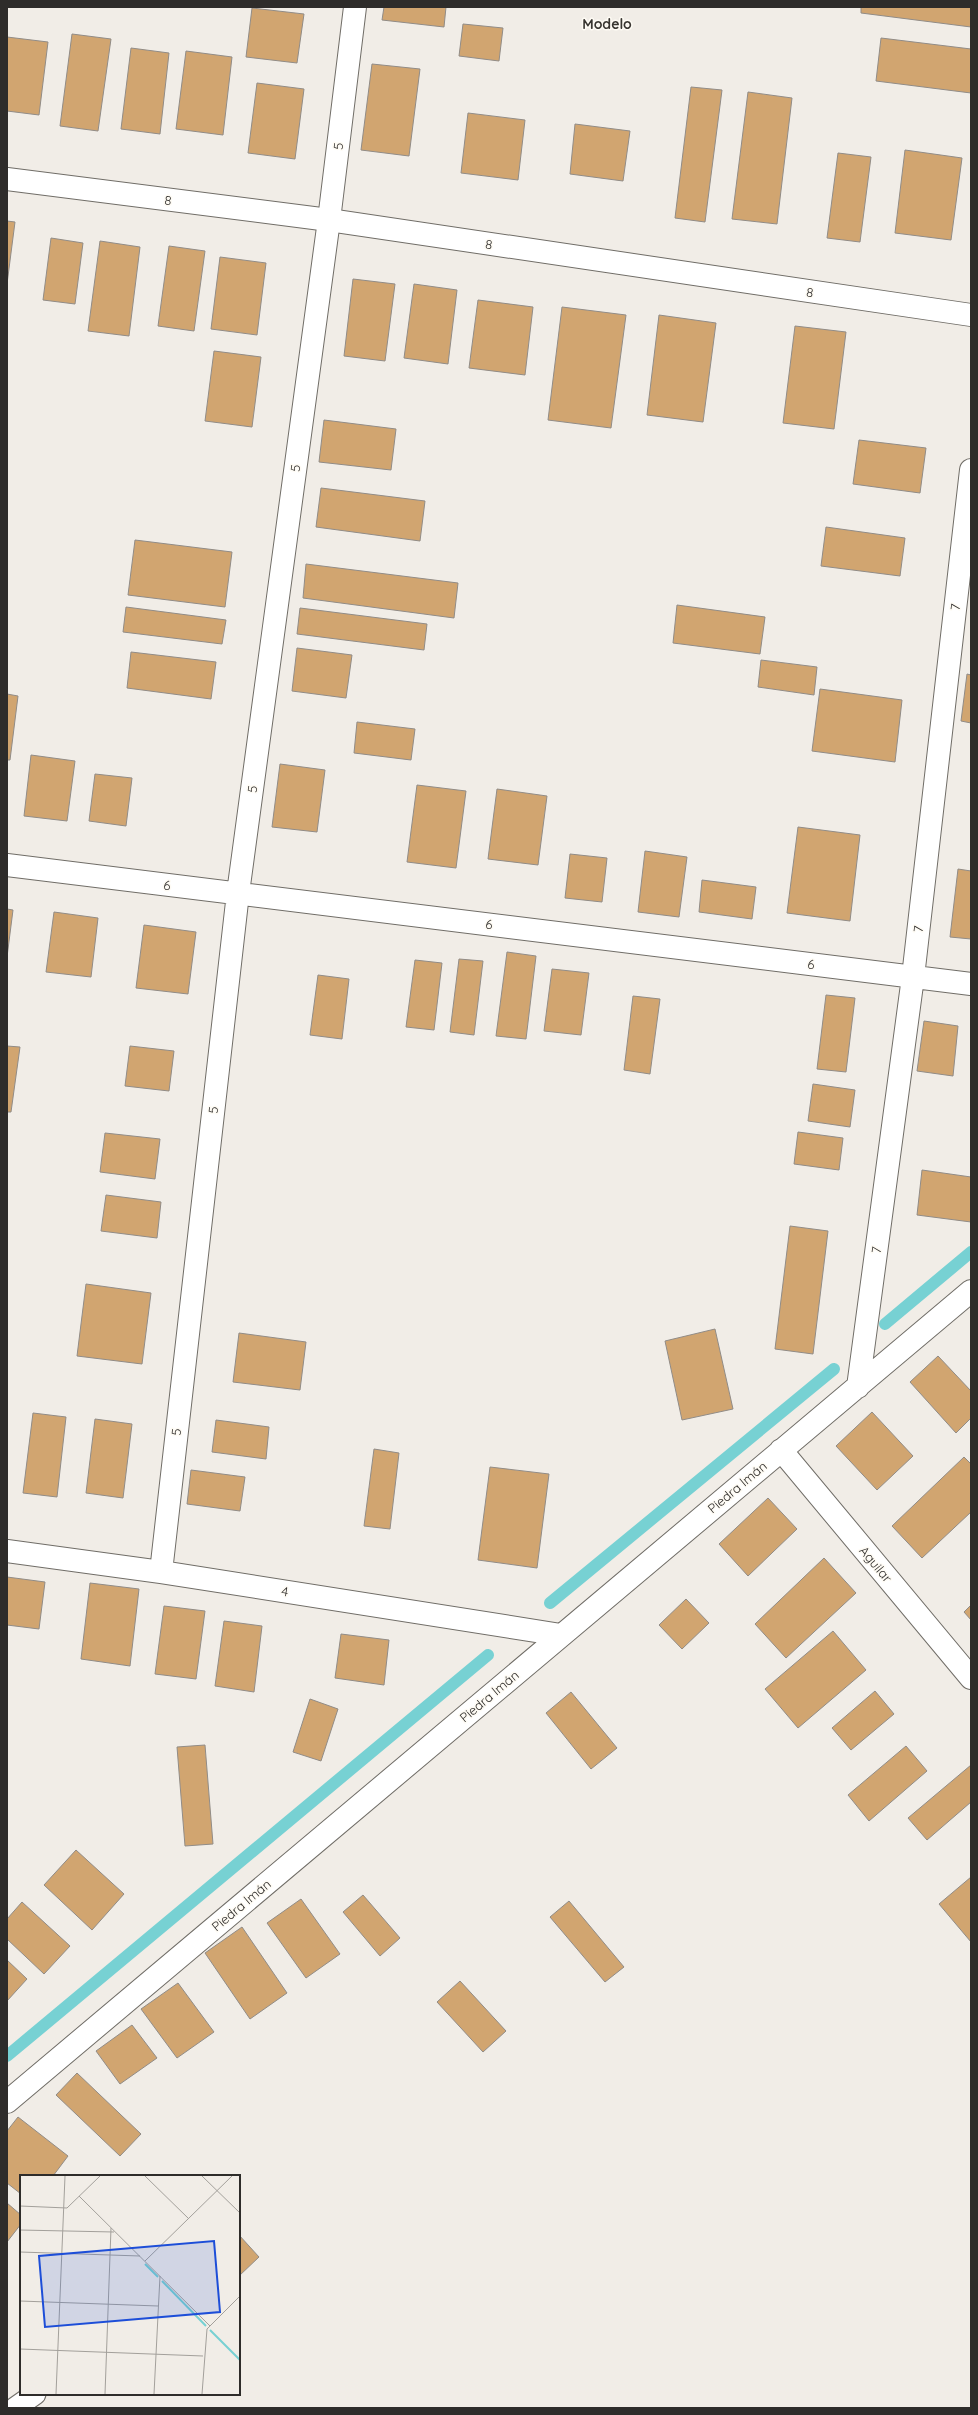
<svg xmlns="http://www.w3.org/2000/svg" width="978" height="2415" font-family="Quicksand,sans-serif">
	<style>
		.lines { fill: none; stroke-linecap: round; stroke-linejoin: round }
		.stream { stroke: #77d1d3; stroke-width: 12 }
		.building { fill: #d1a570; stroke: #918c87 }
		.lane-casing { stroke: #706d67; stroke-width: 23 }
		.street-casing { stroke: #706d67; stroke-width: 24 }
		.secondary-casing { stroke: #706d67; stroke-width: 24 }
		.lane { stroke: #fff; stroke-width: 21 }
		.street { stroke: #fff; stroke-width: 22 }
		.secondary { stroke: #fff; stroke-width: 22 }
		.labels { text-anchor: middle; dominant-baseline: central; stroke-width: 3; stroke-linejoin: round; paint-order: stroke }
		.street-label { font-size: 13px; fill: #2e2c2a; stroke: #fefbf4 }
		.neighbourhood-label { font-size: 14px; font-weight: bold; fill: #393631; stroke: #fefbf4 }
		.inset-river { fill: none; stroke: #77d1d3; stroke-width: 2 }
		.inset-road { fill: none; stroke: #a3a09b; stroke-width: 1 }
		.view { fill: #1d4ed8; fill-opacity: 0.15; stroke: #1d4ed8; stroke-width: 2 }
		.inset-edge { fill: none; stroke: #2e2c2a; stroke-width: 2 }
	</style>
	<rect width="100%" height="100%" fill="#f1ede7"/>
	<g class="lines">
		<path class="stream" d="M885,1324l86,-72
			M550,1603l284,-234
			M7,2056l481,-401"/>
	</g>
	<path class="building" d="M384,7h62l-2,20 -62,-7z
		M861,7h110v20l-110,-14z
		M252,8l52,6 -7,49 -51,-6z
		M463,24l40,4 -4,33 -40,-5z
		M72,34l39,5 -13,92 -38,-5z
		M7,37l41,5 -9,73 -32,-4z
		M881,38l90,11v44l-95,-12z
		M131,48l38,5 -9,81 -39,-5z
		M186,51l46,6 -9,78 -47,-6z
		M372,64l48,5 -11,87 -48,-6z
		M257,83l47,6 -9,70 -47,-6z
		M691,87l31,3 -17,132 -30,-4z
		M748,92l44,6 -15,126 -45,-5z
		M468,113l57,7 -7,60 -57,-7z
		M575,124l55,7 -7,50 -53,-7z
		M905,150l57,8 -11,82 -56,-7z
		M838,153l33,4 -11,85 -33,-4z
		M7,221l8,1 -8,62z
		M51,238l32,5 -8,61 -32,-4z
		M100,241l40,6 -11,89 -41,-5z
		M169,246l36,5 -11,80 -36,-5z
		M220,257l46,6 -9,72 -46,-6z
		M353,279l42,5 -10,77 -41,-5z
		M414,284l43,6 -9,74 -44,-6z
		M478,300l55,7 -8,68 -56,-7z
		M562,307l64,8 -15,113 -63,-8z
		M659,315l57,8 -13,99 -56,-7z
		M795,326l51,6 -12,97 -51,-6z
		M214,351l47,6 -9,70 -47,-6z
		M324,420l72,9 -5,41 -72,-8z
		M859,440l67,8 -6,45 -67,-9z
		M321,488l104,13 -5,40 -104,-14z
		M826,527l79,11 -5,38 -79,-10z
		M135,540l97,12 -7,55 -97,-12z
		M306,564l152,19 -4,35 -151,-20z
		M677,605l88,12 -5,37 -87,-11z
		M126,607l100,13 -4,24 -99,-12z
		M300,608l127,16 -3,26 -127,-16z
		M297,648l55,7 -6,43 -54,-7z
		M131,652l85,10 -5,37 -84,-11z
		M761,660l56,7 -3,28 -56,-8z
		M967,674l4,1v48l-10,-2z
		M820,689l82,11 -7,62 -83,-11z
		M7,694l11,2 -8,64h-3z
		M357,722l58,7 -4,31 -57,-7z
		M31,755l44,6 -8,60 -43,-5z
		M280,764l45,6 -8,62 -45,-5z
		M95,774l37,4 -6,48 -37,-5z
		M417,785l49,6 -10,77 -49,-6z
		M497,789l50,7 -9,69 -50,-6z
		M798,827l62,8 -10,86 -63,-8z
		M645,851l42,6 -8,60 -41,-5z
		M570,854l37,4 -5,44 -37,-4z
		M958,869l13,2v68l-21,-2z
		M702,880l54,7 -4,32 -53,-7z
		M7,909l6,1 -6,47z
		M54,912l44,6 -7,59 -45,-5z
		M144,925l52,7 -8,62 -52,-6z
		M507,952l29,4 -10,83 -30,-3z
		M459,959l24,2 -9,74 -24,-3z
		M415,960l27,3 -8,67 -28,-3z
		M552,969l37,4 -8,62 -37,-4z
		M318,975l31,4 -7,60 -32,-4z
		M826,995l29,3 -9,74 -29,-3z
		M633,996l27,3 -10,75 -26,-4z
		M924,1021l34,5 -5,50 -36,-5z
		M7,1046l13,1 -9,65h-4z
		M130,1046l44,5 -5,40 -44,-5z
		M813,1084l42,6 -5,37 -42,-6z
		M798,1132l45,6 -4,32 -45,-6z
		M105,1133l55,6 -5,40 -55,-7z
		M922,1170l49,7v45l-54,-7z
		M106,1195l55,7 -4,36 -56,-7z
		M790,1226l38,5 -15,123 -38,-5z
		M86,1284l65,9 -9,71 -65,-8z
		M715,1329l18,80 -51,11 -17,-79z
		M239,1333l67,9 -6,48 -67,-8z
		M938,1356l33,35v27l-15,15 -46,-51z
		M872,1412l41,44 -36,34 -41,-44z
		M33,1413l33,4 -9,80 -34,-4z
		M95,1419l37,5 -9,74 -37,-5z
		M216,1420l53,7 -3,32 -54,-7z
		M374,1449l25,4 -9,76 -26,-3z
		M964,1457l7,7v48l-49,46 -30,-32z
		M490,1467l59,7 -12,94 -59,-8z
		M191,1470l54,7 -5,34 -53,-7z
		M768,1498l29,31 -49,47 -29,-32z
		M824,1558l32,35 -70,65 -31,-34z
		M7,1577l38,5 -6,47 -32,-4z
		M90,1583l49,6 -9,77 -49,-7z
		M686,1599l23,24 -27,26 -23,-24z
		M971,1605v15l-7,-8z
		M164,1606l41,5 -9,68 -41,-5z
		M224,1621l38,5 -8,66 -39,-6z
		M833,1631l33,39 -68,58 -33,-39z
		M341,1634l48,6 -5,45 -49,-7z
		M875,1691l19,23 -43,36 -19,-22z
		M571,1692l46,56 -26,21 -45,-56z
		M310,1699l28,10 -17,52 -28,-9z
		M205,1745l8,99 -28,2 -8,-99z
		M906,1746l21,25 -58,50 -21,-26z
		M971,1765v37l-44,38 -19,-22z
		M76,1850l48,44 -32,36 -48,-45z
		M971,1877v65l-32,-38z
		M363,1895l37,43 -20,18 -37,-44z
		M301,1899l39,55 -34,24 -39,-55z
		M569,1901l55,66 -19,15 -55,-65z
		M22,1902l48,44 -26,28 -37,-35v-20z
		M242,1927l45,66 -37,26 -45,-66z
		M7,1960l20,19 -20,22z
		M460,1981l46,50 -23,21 -46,-50z
		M178,1983l36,49 -37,26 -36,-49z
		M132,2025l25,33 -37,26 -24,-33z
		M77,2073l64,61 -21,22 -64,-61z
		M18,2117l50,39 -15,20h-32v18l-14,-11v-52z
		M7,2203l14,12v9l-14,18z
		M239,2235l20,22 -20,19z"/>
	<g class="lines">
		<defs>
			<path id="lane" d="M15,2408l20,-14"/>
			<path id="street" d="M7,865l964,119
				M858,1387l55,-410 58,-507
				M781,1450l190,228
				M7,1551l154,21 400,63
				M161,1572l77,-679 91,-673 26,-213
				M7,2102l964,-811"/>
			<path id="secondary" d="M7,179l322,41 642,95"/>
		</defs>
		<use href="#lane" class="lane-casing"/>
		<use href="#street" class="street-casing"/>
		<use href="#secondary" class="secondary-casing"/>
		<use href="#lane" class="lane"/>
		<use href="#street" class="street"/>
		<use href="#secondary" class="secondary"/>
	</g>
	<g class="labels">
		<g class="street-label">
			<text transform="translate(338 146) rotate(-83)">5</text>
			<text transform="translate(168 200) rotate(7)">8</text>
			<text transform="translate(489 244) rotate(8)">8</text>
			<text transform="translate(810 292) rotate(8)">8</text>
			<text transform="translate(295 468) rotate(-82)">5</text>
			<text transform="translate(955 607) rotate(-83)">7</text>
			<text transform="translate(252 789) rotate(-82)">5</text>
			<text transform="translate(167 885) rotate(7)">6</text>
			<text transform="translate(489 924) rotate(7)">6</text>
			<text transform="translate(918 929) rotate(-83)">7</text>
			<text transform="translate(811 964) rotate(7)">6</text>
			<text transform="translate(213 1110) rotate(-84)">5</text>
			<text transform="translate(876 1250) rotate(-82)">7</text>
			<text transform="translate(176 1432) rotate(-84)">5</text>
			<text transform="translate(737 1487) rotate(-40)">Piedra lmán</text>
			<text transform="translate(876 1564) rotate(50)">Aguilar</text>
			<text transform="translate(285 1591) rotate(9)">4</text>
			<text transform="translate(489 1696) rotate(-40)">Piedra lmán</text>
			<text transform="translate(241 1905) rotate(-40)">Piedra lmán</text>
		</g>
		<g class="neighbourhood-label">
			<text x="607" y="24">Modelo</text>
		</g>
	</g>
	<g transform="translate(20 2175)">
		<rect width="220" height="220" fill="#f1ede7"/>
		<path class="inset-river" d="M125,89l13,13M142,106l44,45M190,155l30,30"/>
		<path class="inset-road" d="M125,1l44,43M182,1l38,37M59,21l131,130M0,31l47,2 33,-32M0,55l94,2M0,77l120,4M125,86l87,-85M0,126l138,5M0,174l183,7M36,219l9,-218M85,219l6,-166M134,219l6,-118M182,219l5,-65 33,-33"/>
		<path class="view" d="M194,66l6,71 -175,15 -6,-71z"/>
		<rect width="220" height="220" class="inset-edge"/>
	</g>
	<rect width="978" height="2415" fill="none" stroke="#2e2c2a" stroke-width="16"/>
</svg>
